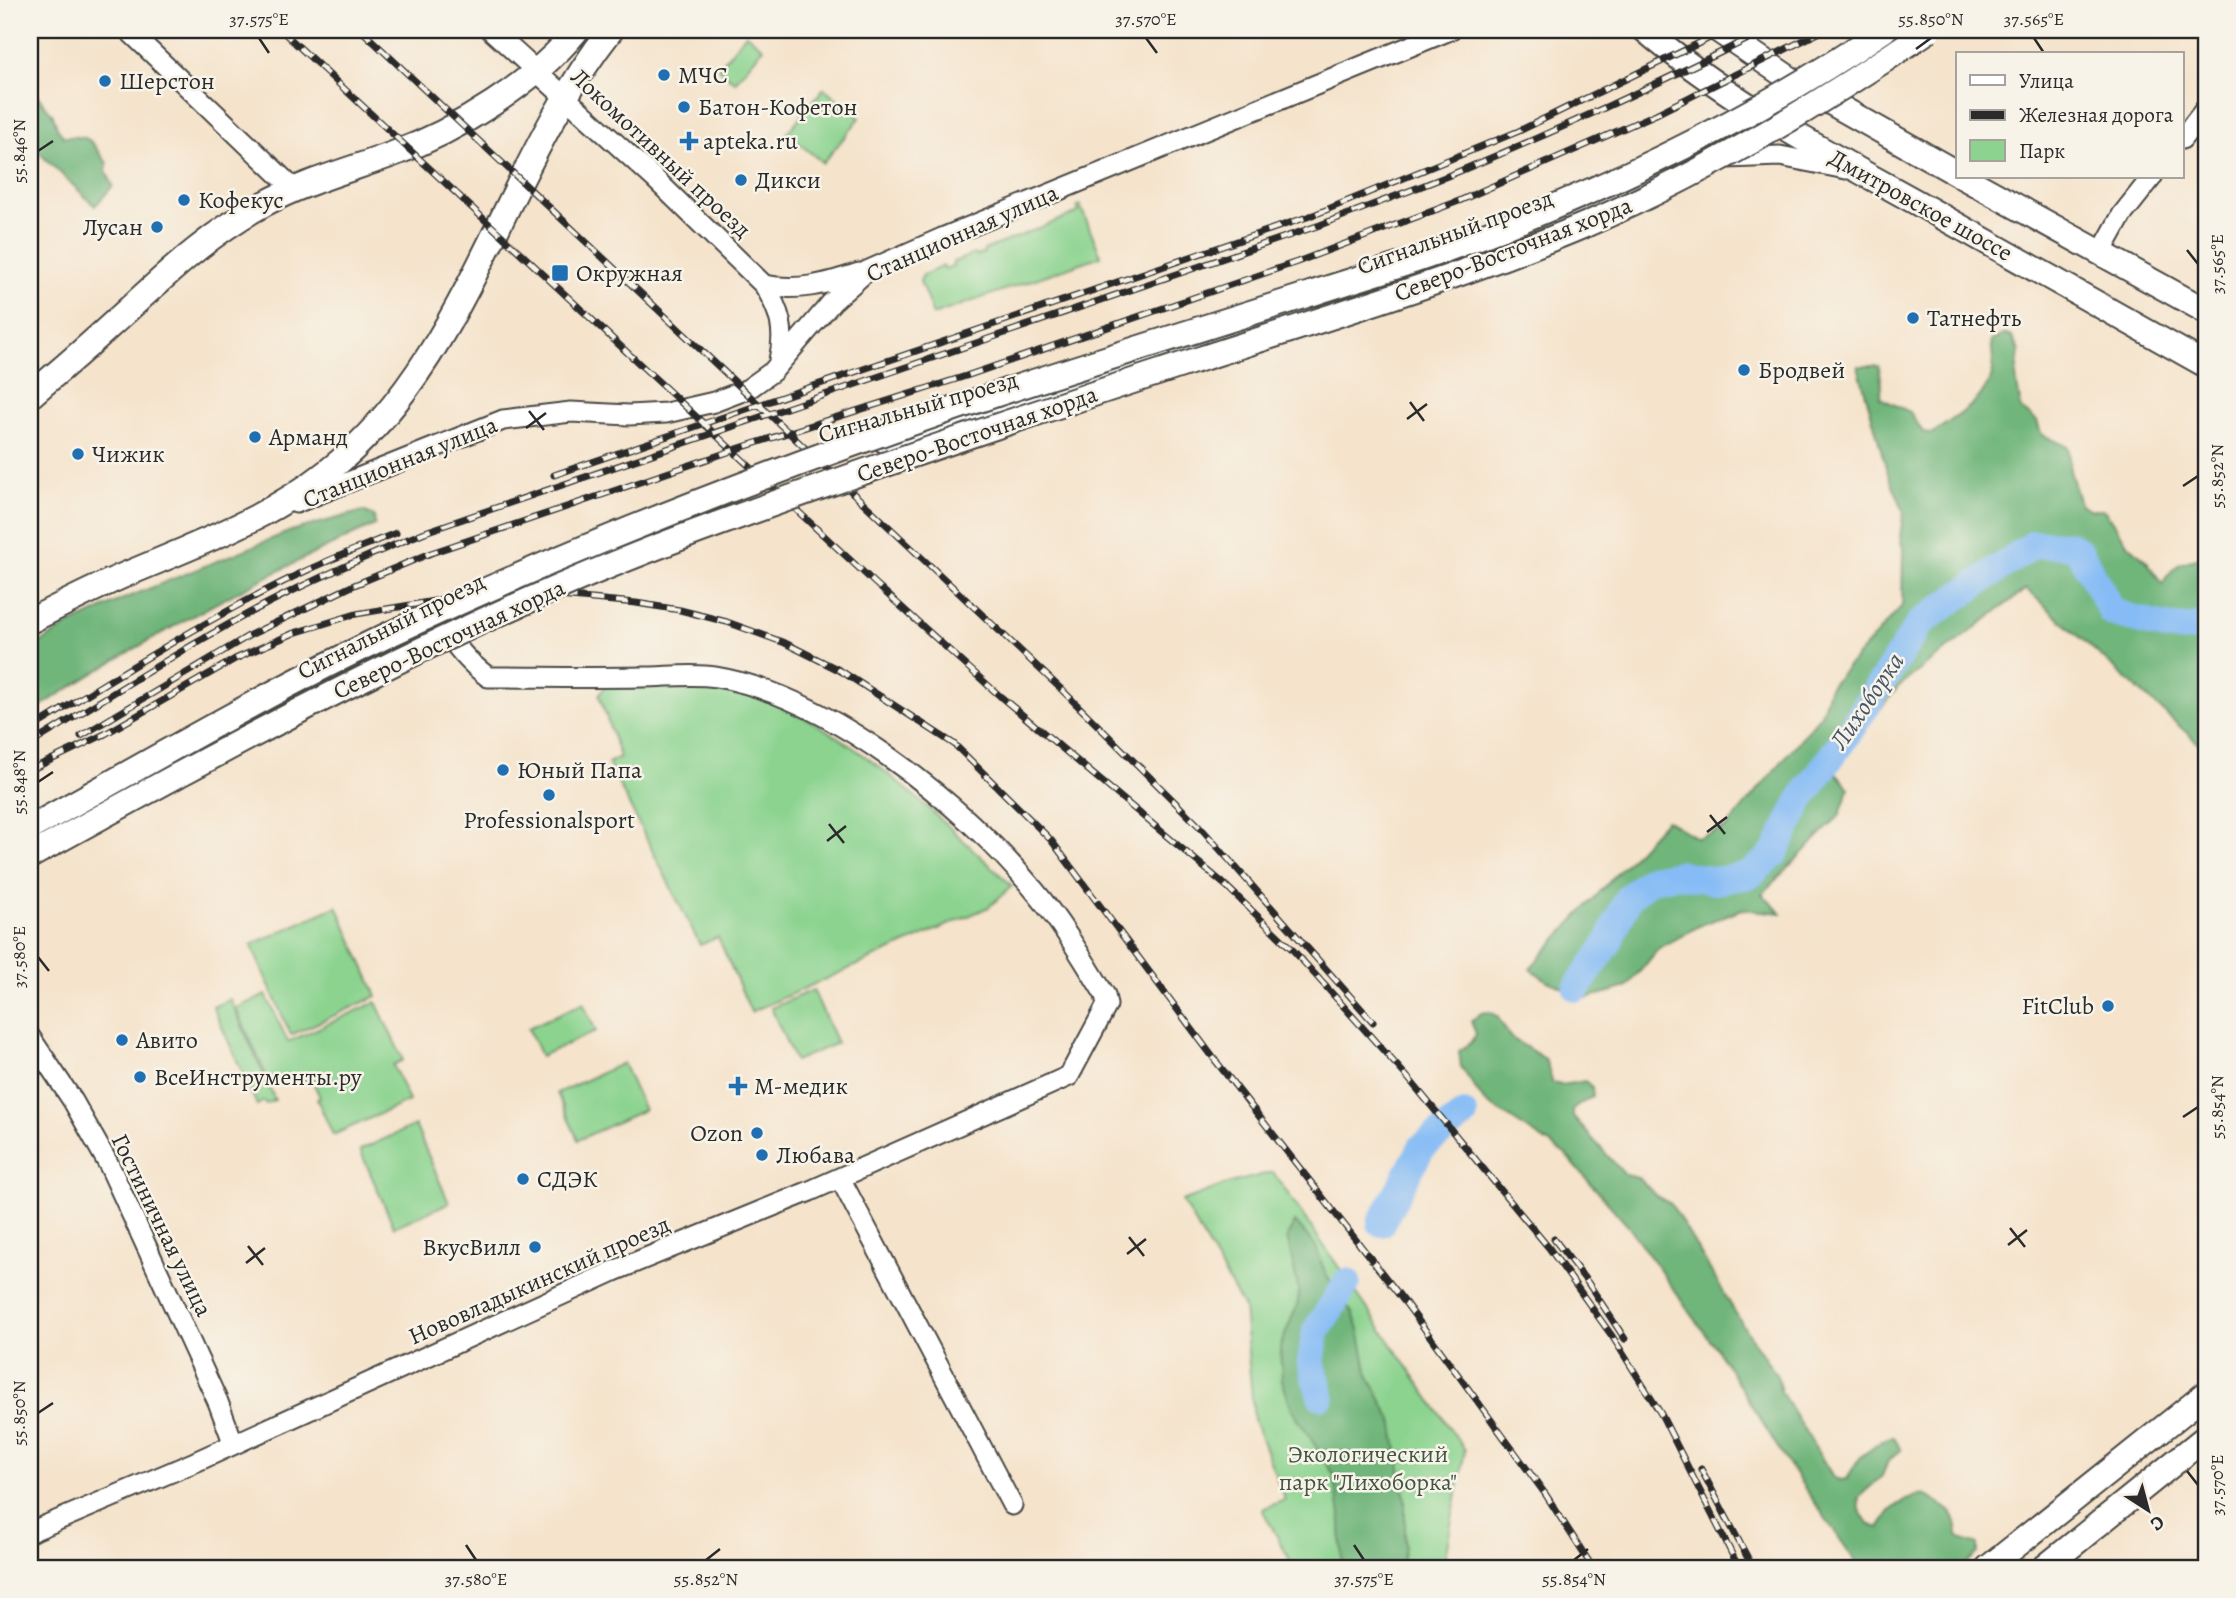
<svg xmlns="http://www.w3.org/2000/svg" width="2236" height="1598" font-family="Alegreya,serif">
	<style>
		.green { fill: #8bd38f; stroke: #5b7f5d; stroke-width: 2 }
		.forest { fill: #70b57a; stroke: #4e7052; stroke-width: 2 }
		.lines { fill: none; stroke-linecap: round; stroke-linejoin: round }
		.river { stroke: #86bcf5; stroke-width: 28 }
		.minor-casing { stroke: #494743; stroke-width: 23 }
		.major-casing { stroke: #494743; stroke-width: 28 }
		.minor { stroke: #fff; stroke-width: 19 }
		.major { stroke: #fff; stroke-width: 24 }
		.rail-casing { stroke: #2b2b2b; stroke-width: 7 }
		.rail { stroke: #f7f3e8; stroke-width: 4.5; stroke-dasharray: 13; stroke-linecap: butt }
		.major-bridge-casing { stroke: #494743; stroke-width: 28; stroke-linecap: butt }
		.major-bridge { stroke: #fff; stroke-width: 24 }
		.ticks { fill: none; stroke: #2b2b2b; stroke-width: 2.5 }
		.poi-dot { fill: #1f6fb2; stroke: #f7f3e8; stroke-width: 2.5 }
		.labels { text-anchor: middle; dominant-baseline: central; stroke-width: 5; stroke-linejoin: round; paint-order: stroke }
		.poi-label { font-size: 24px; fill: #2b2b2b; stroke: #f7f3e8; text-anchor: start }
		.street-label { font-size: 24px; fill: #2b2b2b; stroke: #f7f3e8 }
		.park-label { font-size: 24px; fill: #435544; stroke: #f7f3e8 }
		.water-label { font-size: 26px; font-style: italic; fill: #465668; stroke: #f7f3e8 }
		.neatline { fill: none; stroke: #2b2b2b; stroke-width: 2.5 }
		.ticks-label { font-size: 18px; text-anchor: middle; fill: #2b2b2b }
	</style>
	<rect width="100%" height="100%" fill="#f7f3e8"/>
	<filter id="ink" filterUnits="userSpaceOnUse"><feTurbulence type="fractalNoise" baseFrequency=".0143" numOctaves="2"/><feDisplacementMap in="SourceGraphic" scale="14" xChannelSelector="R" yChannelSelector="G"/><feConvolveMatrix kernelMatrix="1 2 1 2 8 2 1 2 1" color-interpolation-filters="sRGB"/></filter>
	<filter id="wash" filterUnits="userSpaceOnUse"><feTurbulence type="fractalNoise" baseFrequency=".00686" numOctaves="4" result="noise"/><feDisplacementMap in="SourceGraphic" scale="28" xChannelSelector="R" yChannelSelector="G"/><feGaussianBlur stdDeviation="1.57" result="paint"/><feColorMatrix in="noise" values="0 0 0 0 0 0 0 0 0 0 0 0 0 0 0 0 0 1.4 0 .05"/><feComposite in="paint" operator="in"/></filter>
	<g filter="url(#wash)">
		<rect width="100%" height="100%" fill="#f5e3cb"/>
		<path class="green" d="M746,34l17,14 -28,34 -17,-14z
			M824,88l36,30 -37,45 -36,-30z
			M1080,205l21,51 -168,59 -13,-34 3,-6 20,-9 2,3 8,-3v-4l21,-8 2,2 8,-3v-3l95,-38 -2,-5z
			M607,684c37,1 76,-1 113,4 110,16 213,125 292,198l-23,21 -238,105 -33,-75 -18,8 -92,-182 12,-6 -21,-62z
			M337,906l40,90 -86,39 -40,-90z
			M813,990l24,53 -42,18 -24,-53z
			M266,995l22,47 88,-40 27,58 -10,5 16,36 -76,34 -16,-36 3,-2 -9,-19 -14,6 -4,-8 -22,10 -35,-78z
			M230,999l45,101 -9,4 -2,-3 -7,4 -44,-98z
			M583,1003l13,28 -55,25 -13,-28z
			M623,1063l21,47 -66,30 -21,-47z
			M415,1125l34,78 -55,24 -34,-77z
			M1273,1172l192,278 -22,118h-152l-2,-10 -27,-49 23,-9 -31,-80 -10,-112 -62,-107 45,-17z"/>
		<path class="forest" d="M30,87l23,28 5,15 6,7c31,-2 25,4 43,26l-1,8 7,15 -18,20 -65,-62z
			M2005,334l7,3 7,14 -3,26 5,32 16,12 4,13 27,13 2,24 10,33 11,6h13l24,34 19,17 15,23c14,-22 19,-22 44,-27v193l-180,-161 -127,97 -68,82 18,20 -9,27 -78,79 19,19 -39,-4 -41,16 -42,23 -32,39 -40,11 -40,-17 -17,-13 136,-148 31,18 29,-10 95,-113 9,-29 72,-80 1,-57 -3,-13 4,-25 -17,-40 -29,-105h21l3,20 -2,12 30,14 13,20 8,2c22,-15 53,-32 61,-59 3,-10 0,-23 -1,-34z
			M363,511l11,5 1,9c-120,54 -235,117 -345,188v-64l37,-23 54,-26 170,-69z
			M1489,1012l8,4 13,21 35,22 8,24 8,2 24,-4 7,6 1,9 -20,13v8l51,57 16,5 16,17 15,8 76,128 30,44 4,16 51,83 7,5 8,-1 12,-21 26,-19 8,-2 8,13 -13,11 -6,15 -23,21c-2,14 7,28 20,31 5,-5 6,-9 9,-14 7,-9 27,-21 39,-18 3,1 6,4 9,6 6,4 14,7 17,13 11,21 -7,20 25,30v8l-17,15h-99l-4,-3 -70,-101 -70,-113 -90,-125 -63,-72 -81,-53 -23,-34 -2,-16 13,-9 4,-8 -5,-13 10,-8z
			M1295,1222l20,23 11,30 27,39 6,15 9,46 24,45 13,79v47l-4,22h-59l-1,-46 -7,-47 -42,-66 -10,-29 -2,-33 18,-44v-16l-11,-50z"/>
		<g class="lines">
			<path class="river" d="M1577,988l31,-45 20,-45 22,-19 30,-5 35,7 35,-6 25,-22 25,-52 53,-75 67,-103 114,-79 36,1 10,7 32,60c31,9 63,23 94,13
				M1381,1223l41,-76 42,-32
				M1321,1396l-10,-34 5,-31 31,-49"/>
		</g>
	</g>
	<g filter="url(#ink)">
		<g class="lines">
			<defs>
				<path id="minor" d="M128,30l166,159
					M491,30l164,149 109,106c16,26 22,45 15,75
					M2182,139l24,-31
					M1727,158l53,-2 66,13
					M2101,253l21,-38 30,-38
					M764,285c34,7 62,-1 95,-12
					M883,442l41,-8 518,-167 84,-31 154,-69 10,-2
					M296,503l207,-83 68,-8 58,3 37,-2 48,-11 34,-13 25,-18 59,-69 35,-31 75,-33 508,-208
					M403,646l40,-21 135,-62
					M30,1037l43,64 36,64 109,237 15,40
					M840,1178l172,327
					M30,1532l165,-70 419,-191 196,-80 259,-115 38,-71 -2,-10c-22,-36 -44,-73 -71,-105 -72,-87 -205,-194 -318,-213 -23,-4 -50,0 -74,0 -51,1 -103,0 -154,0 -20,-15 -33,-30 -45,-52"/>
				<path id="major" d="M1645,30c84,72 183,123 278,176 95,53 189,107 283,159
					M1718,30l75,51 165,93
					M1963,177l243,134
					M30,396c27,-23 54,-46 80,-70 51,-46 93,-89 154,-122 40,-22 86,-34 129,-50 64,-23 141,-71 184,-124
					M30,621c29,-15 59,-30 90,-44 72,-31 145,-56 207,-105 141,-111 176,-305 284,-442
					M1988,1568l218,-174
					M2044,1568l162,-131"/>
			</defs>
			<use href="#minor" class="minor-casing"/>
			<use href="#major" class="major-casing"/>
			<use href="#minor" class="minor"/>
			<use href="#major" class="major"/>
			<defs>
				<path id="rail" d="M281,30l595,554 125,113 223,187 68,65 117,130 140,169 63,88 49,78 78,154
					M361,30l699,658 140,139 173,195
					M554,475l762,-261 203,-83 207,-101
					M30,729c83,-50 166,-104 253,-147 37,-19 75,-34 113,-49
					M81,736l169,-101 102,-49 79,-33 309,-105 226,-72 331,-114 162,-61 197,-87 168,-84
					M30,744c85,-51 169,-107 258,-151 45,-22 91,-42 137,-61l895,-307c46,-18 93,-35 140,-54 104,-43 206,-91 306,-141
					M30,770l75,-36 130,-75 59,-26 62,-19 109,-18 50,-4 121,11 44,7 47,12 58,21 56,28 113,73 97,96 164,220 192,245 139,190 47,73
					M1554,1239l34,44 37,56
					M1701,1469l52,99"/>
			</defs>
			<use href="#rail" class="rail-casing"/>
			<use href="#rail" class="rail"/>
			<defs>
				<path id="major-bridge" d="M30,828c118,-65 236,-135 358,-193 184,-87 375,-161 567,-227 115,-39 233,-75 349,-112 45,-15 91,-28 135,-44 156,-57 308,-129 445,-222
					M30,856c218,-120 431,-237 666,-324 167,-62 335,-118 504,-173 129,-42 259,-81 385,-134 121,-52 236,-121 344,-195"/>
			</defs>
			<use href="#major-bridge" class="major-bridge-casing"/>
			<use href="#major-bridge" class="major-bridge"/>
		</g>
	</g>
	<path class="ticks" d="M259,38l10,15M1146,38l11,15M2034,38l10,15M1916,49l15,-11M38,151l15,-10M2187,250l11,14M1410,402l14,19M529,411l15,19M1407,419l20,-15M526,428l20,-15M2183,486l15,-10M38,782l15,-10M1710,815l15,19M829,824l15,19M1707,832l20,-15M827,841l19,-15M38,957l11,14M2183,1117l15,-10M2010,1228l15,19M1129,1237l15,19M2008,1245l19,-15M248,1246l15,19M1127,1254l19,-15M246,1263l19,-15M38,1413l15,-10M2187,1471l11,14M466,1545l10,15M1354,1545l10,15M706,1560l14,-11M1574,1560l14,-11"/>
	<g class="poi-dot">
		<circle cx="664" cy="75" r="7"/>
		<circle cx="105" cy="81" r="7"/>
		<circle cx="684" cy="107" r="7"/>
		<path d="M685.5 130.5h7v7h7v7h-7v7h-7v-7h-7v-7h7z"/>
		<circle cx="741" cy="180" r="7"/>
		<circle cx="184" cy="200" r="7"/>
		<circle cx="157" cy="227" r="7"/>
		<rect x="551" y="264" width="18" height="18" rx="3.5"/>
		<circle cx="1913" cy="318" r="7"/>
		<circle cx="1744" cy="370" r="7"/>
		<circle cx="255" cy="437" r="7"/>
		<circle cx="78" cy="454" r="7"/>
		<circle cx="503" cy="770" r="7"/>
		<circle cx="549" cy="795" r="7"/>
		<circle cx="2108" cy="1006" r="7"/>
		<circle cx="122" cy="1040" r="7"/>
		<circle cx="140" cy="1077" r="7"/>
		<path d="M734.5 1075.5h7v7h7v7h-7v7h-7v-7h-7v-7h7z"/>
		<circle cx="757" cy="1133" r="7"/>
		<circle cx="762" cy="1155" r="7"/>
		<circle cx="523" cy="1179" r="7"/>
		<circle cx="535" cy="1247" r="7"/>
	</g>
	<g class="labels">
		<g class="poi-label">
			<text x="678" y="75">МЧС</text>
			<text x="119" y="81">Шерстон</text>
			<text x="698" y="107">Батон-Кофетон</text>
			<text x="703" y="141">apteka.ru</text>
			<text x="755" y="180">Дикси</text>
			<text x="198" y="200">Кофекус</text>
			<text x="143" y="227" text-anchor="end">Лусан</text>
			<text x="576" y="273">Окружная</text>
			<text x="1927" y="318">Татнефть</text>
			<text x="1758" y="370">Бродвей</text>
			<text x="269" y="437">Арманд</text>
			<text x="92" y="454">Чижик</text>
			<text x="517" y="770">Юный Папа</text>
			<text x="549" y="820" text-anchor="middle">Professionalsport</text>
			<text x="2094" y="1006" text-anchor="end">FitClub</text>
			<text x="136" y="1040">Авито</text>
			<text x="154" y="1077">ВсеИнструменты.ру</text>
			<text x="754" y="1086">М-медик</text>
			<text x="743" y="1133" text-anchor="end">Ozon</text>
			<text x="776" y="1155">Любава</text>
			<text x="537" y="1179">СДЭК</text>
			<text x="521" y="1247" text-anchor="end">ВкусВилл</text>
		</g>
		<g class="street-label">
			<text transform="translate(661 153) rotate(43)">Локомотивный проезд</text>
			<text transform="translate(1921 205) rotate(29)">Дмитровское шоссе</text>
			<text transform="translate(1455 232) rotate(-20)">Сигнальный проезд</text>
			<text transform="translate(962 233) rotate(-24)">Станционная улица</text>
			<text transform="translate(1513 249) rotate(-21)">Северо-Восточная хорда</text>
			<text transform="translate(918 407) rotate(-16)">Сигнальный проезд</text>
			<text transform="translate(977 434) rotate(-19)">Северо-Восточная хорда</text>
			<text transform="translate(400 462) rotate(-22)">Станционная улица</text>
			<text transform="translate(391 626) rotate(-27)">Сигнальный проезд</text>
			<text transform="translate(449 639) rotate(-25)">Северо-Восточная хорда</text>
			<text transform="translate(162 1225) rotate(64)">Гостиничная улица</text>
			<text transform="translate(539 1280) rotate(-24)">Нововладыкинский проезд</text>
		</g>
		<g class="park-label">
			<text x="1368" y="1454">Экологический<tspan x="1368" dy="28">парк "Лихоборка"</tspan></text>
		</g>
		<g class="water-label">
			<text transform="translate(1867 701) rotate(-56)">Лихоборка</text>
		</g>
	</g>
	<rect width="2236" height="1598" fill="none" stroke="#f7f3e8" stroke-width="77"/>
	<rect x="1956" y="52" width="228" height="126" fill="#f7f3e8" stroke="#a5a39c" stroke-width="2"/>
	<rect x="1970" y="75" width="35" height="10" fill="#ffffff" stroke="#a5a39c" stroke-width="2"/>
	<text x="2019" y="88" font-size="21" fill="#2b2b2b">Улица</text>
	<rect x="1970" y="110" width="35" height="10" fill="#2b2b2b" stroke="#a5a39c" stroke-width="2"/>
	<text x="2019" y="122" font-size="21" fill="#2b2b2b">Железная дорога</text>
	<rect x="1970" y="140" width="35" height="21" fill="#8bd38f" stroke="#a5a39c" stroke-width="2"/>
	<text x="2019" y="158" font-size="21" fill="#2b2b2b">Парк</text>
	<g transform="translate(2148 1510) rotate(144)" stroke="#f7f3e8" stroke-width="5" paint-order="stroke">
	<path d="M0-5L12 26L0 18L-12 26Z" fill="#2b2b2b"/>
	<text y="-10" font-size="19" font-weight="bold" text-anchor="middle" fill="#2b2b2b">С</text>
	</g>
	<rect x="38" y="38" width="2160" height="1522" class="neatline"/>
	<g class="ticks-label">
		<text x="259" y="25">37.575°E</text>
		<text x="1146" y="25">37.570°E</text>
		<text x="1931" y="25">55.850°N</text>
		<text x="2034" y="25">37.565°E</text>
		<text transform="translate(19 151) rotate(-90)" y="6">55.846°N</text>
		<text transform="translate(2217 264) rotate(-90)" y="6">37.565°E</text>
		<text transform="translate(2217 476) rotate(-90)" y="6">55.852°N</text>
		<text transform="translate(19 782) rotate(-90)" y="6">55.848°N</text>
		<text transform="translate(19 957) rotate(-90)" y="6">37.580°E</text>
		<text transform="translate(2217 1107) rotate(-90)" y="6">55.854°N</text>
		<text transform="translate(19 1413) rotate(-90)" y="6">55.850°N</text>
		<text transform="translate(2217 1485) rotate(-90)" y="6">37.570°E</text>
		<text x="476" y="1585">37.580°E</text>
		<text x="706" y="1585">55.852°N</text>
		<text x="1364" y="1585">37.575°E</text>
		<text x="1574" y="1585">55.854°N</text>
	</g>
</svg>
